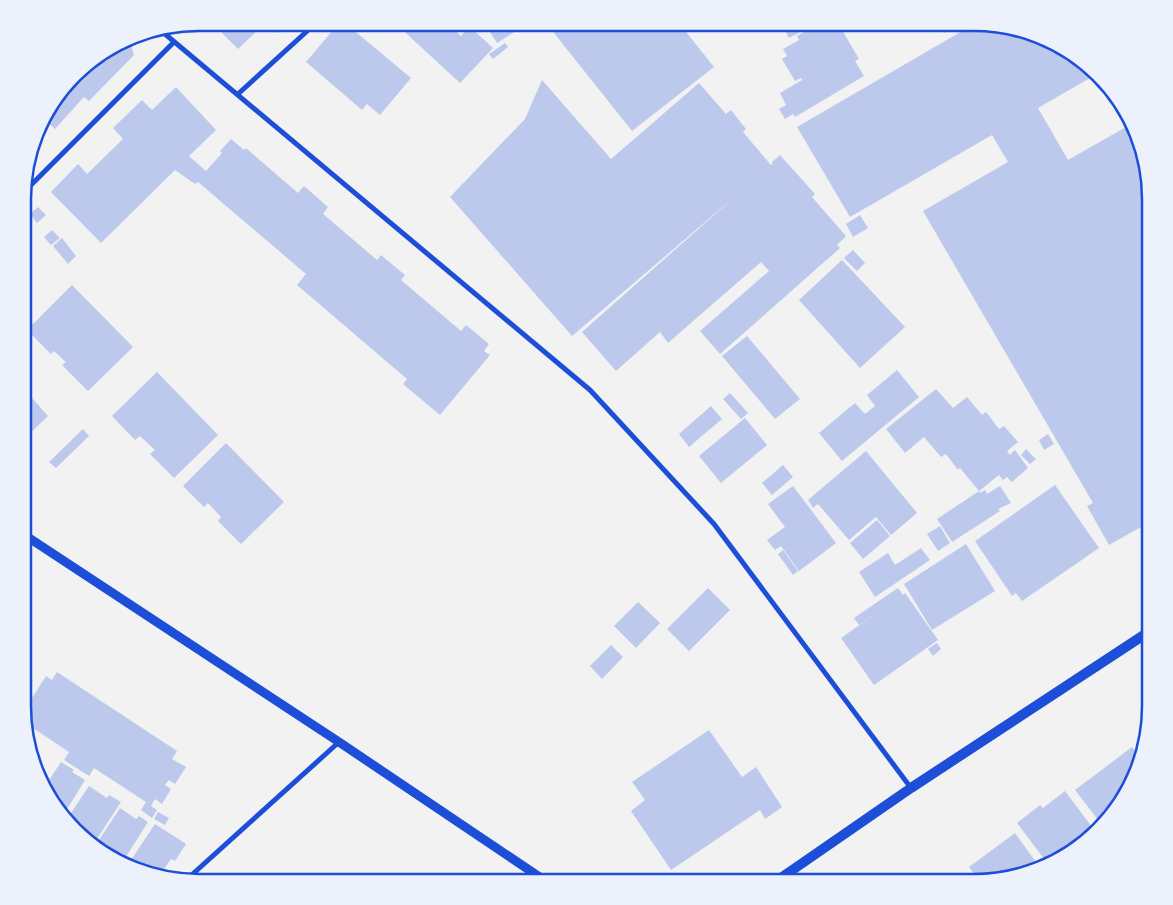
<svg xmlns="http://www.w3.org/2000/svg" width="1173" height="905" font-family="Raleway,sans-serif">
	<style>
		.building { fill: #bdc9ec }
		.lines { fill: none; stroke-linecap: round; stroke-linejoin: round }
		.minor { stroke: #1d4ed8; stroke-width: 5 }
		.tertiary { stroke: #1d4ed8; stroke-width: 9 }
		.secondary { stroke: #1d4ed8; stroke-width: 10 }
		.rim { fill: none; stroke: #1d4ed8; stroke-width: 2.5 }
	</style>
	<rect width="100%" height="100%" fill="#f2f2f2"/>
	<path class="building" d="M212,23h48l3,2 -25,24z
		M267,23h21l-11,10z
		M339,23h6l66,55 -31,37 -13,-11 -5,6 -56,-48z
		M395,23h52l14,13 8,-10 24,22 -33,35z
		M484,23h40l1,2 -28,18z
		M546,23h133l35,44 -82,64z
		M781,23h36l-28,15z
		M820,23h18l21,36 -4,2 9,15 -69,41 -2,-3 -8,5 -6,-10 7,-4 -6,-12 22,-13 -1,-2 -6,3 -13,-22 5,-3 -4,-7 16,-9 -2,-4z
		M939,23h24l-19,10z
		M976,23h9l56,13 39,24 10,18 -52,30 30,52 65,-37 17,76v323l-41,23 -22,-39 6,-3 -170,-292 85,-49 -16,-27 -142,82 -53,-90z
		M128,41l2,2 4,12 -45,46 -5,-4 -29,32 -11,-10 2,-8 37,-45z
		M505,43l3,4 -15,12 -4,-5z
		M542,80l69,79 88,-76 27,31 5,-4 15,19 -3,3 28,33 2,-1 -2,-1 9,-8 35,39 -3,3 34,39 -9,9 3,3 -120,106 -20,-23 69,-60 -8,-9 -93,81 -8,-11 -44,39 -34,-39 157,-139 -167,143 -122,-139 75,-78z
		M176,87l40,43 -27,26 17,15 16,-18 -2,-2 11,-12 13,11 2,-2 52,45 6,-7 24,21 -5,7 54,46 4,-5 24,20 -4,5 60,51 5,-6 23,19 -5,7 6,4 -50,60 -37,-31 4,-5 -110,-94 9,-11 -108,-92 -3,2 -20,-14 -74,73 -50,-51 27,-28 9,10 36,-35 -10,-11 29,-28 10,10z
		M38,207l8,8 -9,8 -7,-9z
		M860,215l8,13 -15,9 -7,-13z
		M52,230l8,8 -9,7 -7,-8z
		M62,238l14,18 -8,8 -15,-18z
		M853,250l12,13 -8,8 -13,-13z
		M842,260l63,67 -45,41 -61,-68z
		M72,285l61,62 -45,44 -26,-26 4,-3 -12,-11 -3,3 -24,-24z
		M747,336l53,63 -25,20 -53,-63z
		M897,370l22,27 -77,64 -23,-28 36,-30 10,11 10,-8 -8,-11z
		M157,372l61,63 -44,43 -24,-24 5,-4 -15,-14 -5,4 -23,-24z
		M936,389l17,19 14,-11 15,18 4,-3 13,17 5,-3 14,16 -11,9 3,4 5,-5 13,18 -16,14 -5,-5 -4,3 -4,-5 -20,16 -19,-23 -2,2 -12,-16 -5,3 -17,-20 -19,16 -19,-24z
		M730,393l18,20 -7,6 -18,-20z
		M32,398l16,18 -25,24 1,-39 3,3z
		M711,406l11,13 -33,28 -10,-13z
		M745,418l22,27 -46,38 -22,-27z
		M83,429l6,7 -33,32 -7,-6z
		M1048,434l6,10 -10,6 -5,-10z
		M226,443l58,59 -43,42 -23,-23 3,-4 -13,-14 -4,4 -21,-21z
		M1026,449l10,10 -6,5 -9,-9z
		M866,451l51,62 -26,22 -15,-18 -27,23 -31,-36 -5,4 -5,-8z
		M783,465l10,12 -21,18 -10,-12z
		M1055,485l44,63 -77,53 -6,-8 -4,3 -37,-55z
		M793,486l43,57 -37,28 -18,-25 -6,4 -8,-10 18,-13 -17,-23z
		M1000,486l11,17 -13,6 2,2 -48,31 -15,-23 42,-28 1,2 5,-3 2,4z
		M877,520l13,16 -27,23 -13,-16z
		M940,526l10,17 -12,8 -11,-17z
		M966,544l29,47 -63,39 -28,-46z
		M921,548l9,12 -55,37 -16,-25 29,-19 7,12z
		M783,550l15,21 -5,4 -15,-21z
		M708,588l22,22 -41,41 -22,-22z
		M898,588l5,7 2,-2 33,47 -64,45 -33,-47 40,-28 -22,15 -5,-7z
		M638,602l22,21 -24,25 -22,-22z
		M937,643l4,6 -8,7 -5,-7z
		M611,645l12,12 -21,22 -12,-13z
		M57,672l120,79 -5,8 14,8 -11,17 -6,-4 -4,5 6,4 -9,15 -7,-5 -4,7 6,4 -5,8 -11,-8 5,-8 -52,-34 -5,8 -25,-16 5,-8 -45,-30 -1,-10 23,-36 6,4z
		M709,730l33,47 14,-10 26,40 -17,12 -5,-9 -89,60 -40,-59 14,-11 -13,-18z
		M1132,747l9,11 -4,15 -31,49 -4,3 -27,-35z
		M61,762l13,8 -2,2 13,8 -21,34 -20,-26z
		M89,786l18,12 2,-3 12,7 -28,43 -10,-7 -16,-19z
		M1065,791l30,40 -47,33 -31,-41 23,-18 3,3z
		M120,808l16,11 3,-3 9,6 -26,41 -27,-17z
		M158,812l11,6 -4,7 -11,-6z
		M155,824l31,20 -11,17 -4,-2 -11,16 -28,-6 -5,-3z
		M1015,833l26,36 -62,12 -10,-14z"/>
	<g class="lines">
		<path class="minor" d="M159,29l431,361 124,134 197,264
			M238,94l78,-71
			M24,192l150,-150
			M185,881l154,-139"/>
		<path class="tertiary" d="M23,534l316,208 208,140"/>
		<path class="secondary" d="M775,882l136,-94 239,-157"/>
	</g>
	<path d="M0 0H1173V905H0ZM199 31H974A168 168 0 0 1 1142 199V706A168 168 0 0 1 974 874H199A168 168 0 0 1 31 706V199A168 168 0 0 1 199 31Z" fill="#edf1fc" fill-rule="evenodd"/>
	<path class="rim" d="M199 31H974A168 168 0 0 1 1142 199V706A168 168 0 0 1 974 874H199A168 168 0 0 1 31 706V199A168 168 0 0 1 199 31Z"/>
</svg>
